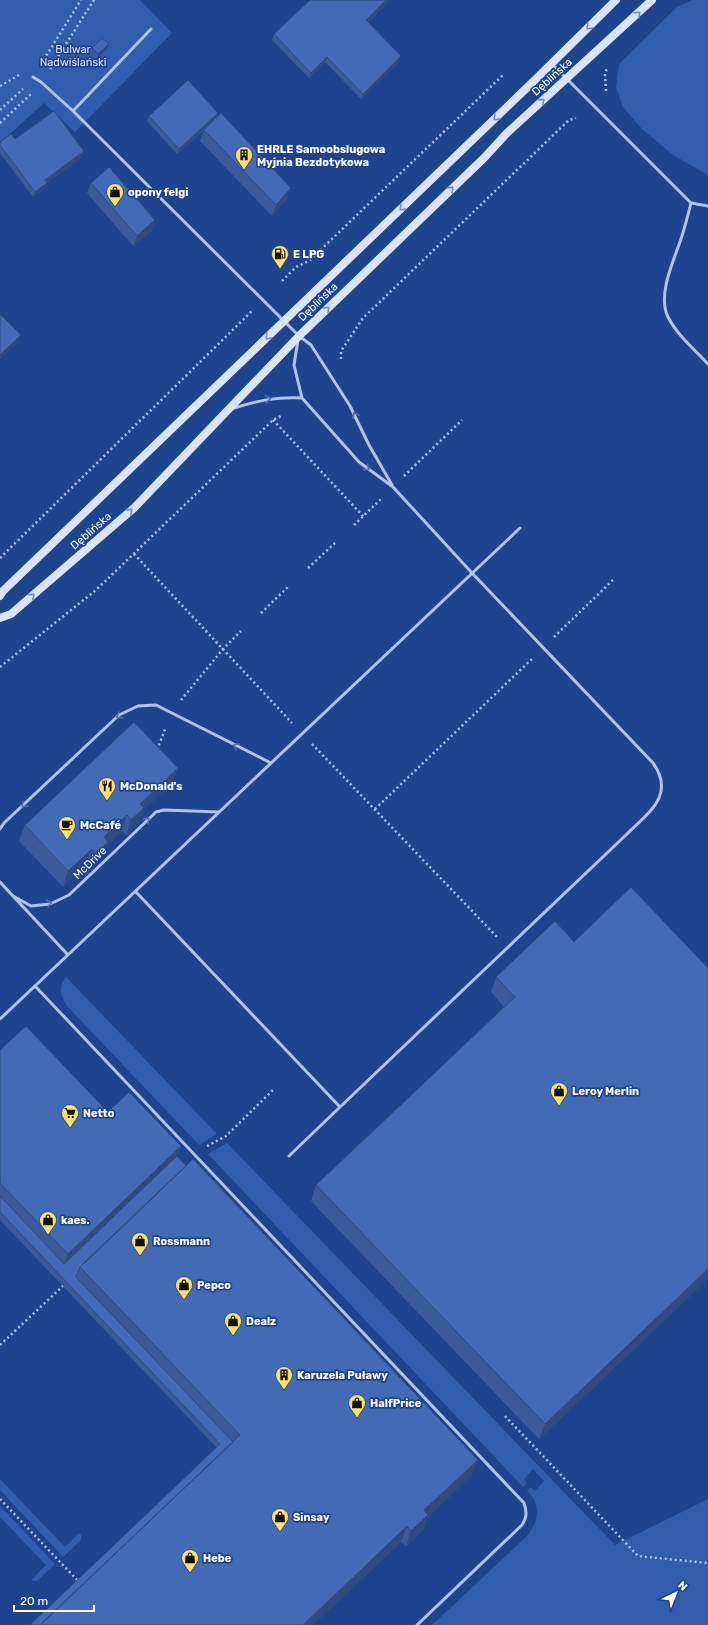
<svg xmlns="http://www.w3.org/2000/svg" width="708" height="1625" font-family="Rubik,sans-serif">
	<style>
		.green { fill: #325cac }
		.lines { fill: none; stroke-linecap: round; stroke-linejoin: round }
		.path { stroke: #adc4ed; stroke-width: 2.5; stroke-dasharray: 2 3; stroke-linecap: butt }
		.service { stroke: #adc4ed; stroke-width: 3 }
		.secondary { stroke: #dae4f9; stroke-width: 8 }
		.wall { fill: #3a5b9b }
		.shaded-wall { fill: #2f4a7e }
		.building { fill: #436ab4; stroke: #2f4a7e }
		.oneway { stroke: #738cbe }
		.oneway2 { stroke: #5171af }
		.labels { text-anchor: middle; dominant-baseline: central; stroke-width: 3.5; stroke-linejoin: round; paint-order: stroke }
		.park-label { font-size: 11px; fill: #d3e0f9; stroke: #1f448e }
		.street-label { font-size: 11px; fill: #fff; stroke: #1f448e }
		.poi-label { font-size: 11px; font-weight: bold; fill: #fff; stroke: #1f448e; text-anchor: start }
	</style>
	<rect width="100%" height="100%" fill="#1f448e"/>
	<path class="green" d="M0,0h140l32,33 -97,99 -31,-29 -44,40z
		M692,0h16v175l-35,-20 -31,-26 -19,-22 -7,-20 3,-23 58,-57z
		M66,977l151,157 -18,11 -132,-139c-7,-10 -9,-19 -1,-29z
		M227,1143l388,402 93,-46v126h-276l96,-90c11,-15 13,-31 -1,-44l3,-4 5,4 9,-10 -11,-12 -9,10 3,5 -4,3 -315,-333z
		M0,1479l65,68 14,-14 2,2v5l-18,17 -63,-67z
		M0,1506l55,58 -18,17h-4l-1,-2 14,-14 -46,-48z"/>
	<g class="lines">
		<path class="path" d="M41,64l40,-64
			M50,69l44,-69
			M0,86l19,-11
			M606,91l-1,-16 2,-8
			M0,110l23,-21
			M0,123l31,-29
			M282,281l14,-14 13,-6 194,-186
			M341,359v-8l22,-33 206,-198 7,-2
			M273,420l90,96
			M404,476l58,-56
			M354,525l28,-27
			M134,554l158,169
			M0,558l252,-247
			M308,568l27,-25
			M261,613l28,-27
			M554,637l60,-58
			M0,667l96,-77 177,-170 10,-5
			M181,700l42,-51 18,-18
			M312,744l185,193
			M157,750l9,-23
			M375,809l158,-151
			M207,1146l19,-10 48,-47
			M0,1345l65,-61
			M505,1416l133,140 70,7
			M0,1499l80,84"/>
		<path class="service" d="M553,65l138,138 17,3
			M33,77l8,5 32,29 226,225 12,9 39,61 19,39 23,40
			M73,111l78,-82
			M691,203c-3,12 -6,24 -10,36 -7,21 -24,56 -13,78 9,18 26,32 40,47
			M298,340l-4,25 8,33
			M0,829l4,-6 115,-108 19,-9 18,-1 115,58
			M0,882l68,73
			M136,892l204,215 287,-273c21,-21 49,-39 26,-71l-181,-190 -79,-86 -34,-25 -57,-64c-27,-1 -42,2 -68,10
			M13,896l18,10 19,-2 19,-9 87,-83 8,-2 55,2
			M35,986l489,517c3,9 3,14 -2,22l-105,100
			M0,1019l520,-491
			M289,1156l51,-49"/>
		<path class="secondary" d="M0,596l3,-5 534,-513 79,-78
			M0,618l11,-4 123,-106 165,-172 185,-178 23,-25 145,-133"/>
	</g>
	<path class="wall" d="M390,0l-22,22 31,40 -38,37 -36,-37 -16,16 -37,-38 2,-6z
		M109,44l-2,5 -11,11 -6,-6 2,-6z
		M149,116l67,2 71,81 -15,17 -72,-75 4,-11 10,-9 -37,33 -30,-33z
		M15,139l67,18 -35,26 -2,5 -12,9 -33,-44v-11z
		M91,183l61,48 -19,15 -46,-53z
		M178,768l-6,15 -29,28 -5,12 -12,12 -4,-4 -15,14 -5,12 -12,12 -4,-5 -23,23 -44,-46 6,-16z
		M555,921l153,358 -169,160 -228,-238 5,-16 188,-178 -13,-15 5,-15z
		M0,1050l108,62 73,34 -4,10 295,319 -45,43 -4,12 -17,16 -5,-4 -88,83h-283l187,-177 -217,-228z"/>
	<path class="shaded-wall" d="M386,0h4l-26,25 2,-5z
		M109,44l-2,5 -11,11 2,-6z
		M401,56l-2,6 -38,37 2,-5z
		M327,57l-2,5 -16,16 2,-5z
		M218,113l-2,5 -39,36 2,-5z
		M84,151l-2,6 -35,26 -2,5 -12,9 2,-5 10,-12z
		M291,188l-4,11 -15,17 4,-11z
		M155,220l-3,11 -19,15 4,-10z
		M21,335l-2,6 -19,18v-4z
		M178,768l-6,15 -29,28 -5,12 -12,12 5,-15 9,-16z
		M127,815l-5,16 -15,14 -5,12 -12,12 6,-16 8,-16z
		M92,849l-6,15 -23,23 5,-16z
		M181,1146l-6,16 -113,107 6,-15z
		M708,1269v10l-169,160 6,-15z
		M478,1460l-6,15 -45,43 -4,12 -17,16 5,-15 13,-21z
		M407,1526l-6,16 -88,83h-10z"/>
	<path class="building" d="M310,0h76l-20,20 35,36 -38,38 -36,-37 -16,16 -37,-39z
		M102,38l7,6 -11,10 -6,-6z
		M188,80l30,33 -39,36 -30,-33z
		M54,111l30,40 -39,29 2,3 -12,9 -35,-47v-3l11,-8 4,5z
		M221,113l70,75 -15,17 -72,-75z
		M109,167l46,53 -18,16 -46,-53z
		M0,314l21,21 -21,20z
		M134,722l44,46 -38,36 4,4 -13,12 -4,-5 -23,22 4,5 -12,11 -4,-4 -24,22 -43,-46z
		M631,887l77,81v301l-163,155 -229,-239 199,-188 -19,-20 59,-56 19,21z
		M26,1026l82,86 21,-20 52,54 -113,108 -68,-71v-133z
		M177,1156l9,10 -106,101 -4,10 157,165 -193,183h-10l190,-181 -220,-232v-16l64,68z
		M193,1159l285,301 -54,50 4,5 -17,16 -4,-5 -104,99h-263l200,-190 -160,-168z"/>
	<defs><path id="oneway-chevron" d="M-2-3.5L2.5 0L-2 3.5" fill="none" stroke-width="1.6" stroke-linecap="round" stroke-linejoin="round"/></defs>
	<g class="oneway">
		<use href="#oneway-chevron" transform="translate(638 14) rotate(-43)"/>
		<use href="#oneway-chevron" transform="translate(589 27) rotate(136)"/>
		<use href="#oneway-chevron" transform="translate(542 101) rotate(-42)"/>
		<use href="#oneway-chevron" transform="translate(496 118) rotate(136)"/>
		<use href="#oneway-chevron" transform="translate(451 189) rotate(-44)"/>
		<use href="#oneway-chevron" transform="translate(402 208) rotate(136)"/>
		<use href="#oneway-chevron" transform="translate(327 309) rotate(-44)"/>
		<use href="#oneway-chevron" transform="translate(268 337) rotate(136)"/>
		<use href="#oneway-chevron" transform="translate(130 511) rotate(-41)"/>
		<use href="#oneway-chevron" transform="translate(32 596) rotate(-41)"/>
	</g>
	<g class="oneway2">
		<use href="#oneway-chevron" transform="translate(268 399) rotate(-6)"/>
		<use href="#oneway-chevron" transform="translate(355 415) rotate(-116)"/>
		<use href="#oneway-chevron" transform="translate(367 468) rotate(36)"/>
		<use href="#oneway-chevron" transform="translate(119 716) rotate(145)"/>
		<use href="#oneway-chevron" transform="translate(236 746) rotate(-153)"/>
		<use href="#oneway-chevron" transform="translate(24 805) rotate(137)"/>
		<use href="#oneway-chevron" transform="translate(147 820) rotate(-44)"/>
		<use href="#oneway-chevron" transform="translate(49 903) rotate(-14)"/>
	</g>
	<defs>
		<symbol id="building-pin" viewBox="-11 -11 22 30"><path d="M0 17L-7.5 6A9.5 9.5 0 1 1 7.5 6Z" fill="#fbe06d" stroke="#1f448e"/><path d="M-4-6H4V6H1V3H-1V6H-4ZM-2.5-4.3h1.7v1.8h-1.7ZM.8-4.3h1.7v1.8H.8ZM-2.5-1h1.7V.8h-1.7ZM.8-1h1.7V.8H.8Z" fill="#111"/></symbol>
		<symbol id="shop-pin" viewBox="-11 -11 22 30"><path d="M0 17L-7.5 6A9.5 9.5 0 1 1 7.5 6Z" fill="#fbe06d" stroke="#1f448e"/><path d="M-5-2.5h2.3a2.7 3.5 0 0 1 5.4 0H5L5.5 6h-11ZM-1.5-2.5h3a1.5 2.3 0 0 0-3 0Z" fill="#111"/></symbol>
		<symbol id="fuel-pin" viewBox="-11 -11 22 30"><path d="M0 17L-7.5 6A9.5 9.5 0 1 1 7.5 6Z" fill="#fbe06d" stroke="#1f448e"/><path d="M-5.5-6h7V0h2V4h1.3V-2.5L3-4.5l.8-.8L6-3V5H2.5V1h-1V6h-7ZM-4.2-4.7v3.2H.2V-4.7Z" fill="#111"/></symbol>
		<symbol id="restaurant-pin" viewBox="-11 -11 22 30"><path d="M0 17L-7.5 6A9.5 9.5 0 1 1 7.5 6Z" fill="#fbe06d" stroke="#1f448e"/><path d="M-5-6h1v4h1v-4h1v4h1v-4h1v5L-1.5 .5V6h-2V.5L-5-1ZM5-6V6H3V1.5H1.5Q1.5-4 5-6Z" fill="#111"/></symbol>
		<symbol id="cafe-pin" viewBox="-11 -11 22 30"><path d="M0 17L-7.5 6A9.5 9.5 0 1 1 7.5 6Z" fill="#fbe06d" stroke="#1f448e"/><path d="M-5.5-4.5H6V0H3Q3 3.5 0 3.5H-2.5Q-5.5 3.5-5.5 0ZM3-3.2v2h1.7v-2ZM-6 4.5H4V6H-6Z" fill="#111"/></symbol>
		<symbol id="supermarket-pin" viewBox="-11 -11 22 30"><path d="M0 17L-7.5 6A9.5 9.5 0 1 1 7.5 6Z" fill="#fbe06d" stroke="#1f448e"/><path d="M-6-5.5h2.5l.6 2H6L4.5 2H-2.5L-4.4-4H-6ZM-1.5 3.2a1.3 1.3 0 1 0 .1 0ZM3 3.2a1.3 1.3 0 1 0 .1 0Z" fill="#111"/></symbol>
	</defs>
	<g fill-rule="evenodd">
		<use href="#building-pin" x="234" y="145" width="20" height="27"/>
		<use href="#shop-pin" x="105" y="182" width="20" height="27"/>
		<use href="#fuel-pin" x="270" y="244" width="20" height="27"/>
		<use href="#restaurant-pin" x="97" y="776" width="20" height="27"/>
		<use href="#cafe-pin" x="57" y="815" width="20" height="27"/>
		<use href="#shop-pin" x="549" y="1081" width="20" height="27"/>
		<use href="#supermarket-pin" x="60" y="1103" width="20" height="27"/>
		<use href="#shop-pin" x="38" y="1210" width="20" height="27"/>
		<use href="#shop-pin" x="130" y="1231" width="20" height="27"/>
		<use href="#shop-pin" x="174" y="1275" width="20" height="27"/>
		<use href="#shop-pin" x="223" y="1311" width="20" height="27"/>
		<use href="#building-pin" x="274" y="1365" width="20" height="27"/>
		<use href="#shop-pin" x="347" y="1393" width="20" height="27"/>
		<use href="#shop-pin" x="270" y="1507" width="20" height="27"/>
		<use href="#shop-pin" x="180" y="1548" width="20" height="27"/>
	</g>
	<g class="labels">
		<g class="park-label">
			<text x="73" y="49">Bulwar<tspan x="73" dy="13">Nadwiślański</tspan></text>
		</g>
		<g class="street-label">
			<text transform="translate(552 77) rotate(-42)">Dęblińska</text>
			<text transform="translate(318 302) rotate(-44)">Dęblińska</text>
			<text transform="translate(91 531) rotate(-41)">Dęblińska</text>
			<text transform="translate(90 863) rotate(-44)">McDrive</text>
		</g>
		<g class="poi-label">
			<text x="257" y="149">EHRLE Samoobslugowa<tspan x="257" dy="13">Myjnia Bezdotykowa</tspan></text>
			<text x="128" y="192">opony felgi</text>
			<text x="293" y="254">E LPG</text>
			<text x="120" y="786">McDonald's</text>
			<text x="80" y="825">McCafé</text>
			<text x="572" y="1091">Leroy Merlin</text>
			<text x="83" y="1113">Netto</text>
			<text x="61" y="1220">kaes.</text>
			<text x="153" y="1241">Rossmann</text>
			<text x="197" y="1285">Pepco</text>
			<text x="246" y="1321">Dealz</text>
			<text x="297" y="1375">Karuzela Puławy</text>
			<text x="370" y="1403">HalfPrice</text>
			<text x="293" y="1517">Sinsay</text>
			<text x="203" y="1558">Hebe</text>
		</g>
	</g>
	<g transform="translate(676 1593) rotate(43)" stroke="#1f448e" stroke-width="3" paint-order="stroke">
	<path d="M0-3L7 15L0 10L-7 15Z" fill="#ffffff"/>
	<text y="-6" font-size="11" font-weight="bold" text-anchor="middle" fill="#ffffff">N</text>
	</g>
	<path d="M14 1605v6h80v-6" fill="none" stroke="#ffffff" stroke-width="2"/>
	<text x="20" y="1605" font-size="12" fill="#ffffff" stroke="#1f448e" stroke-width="3" paint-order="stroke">20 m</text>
</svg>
